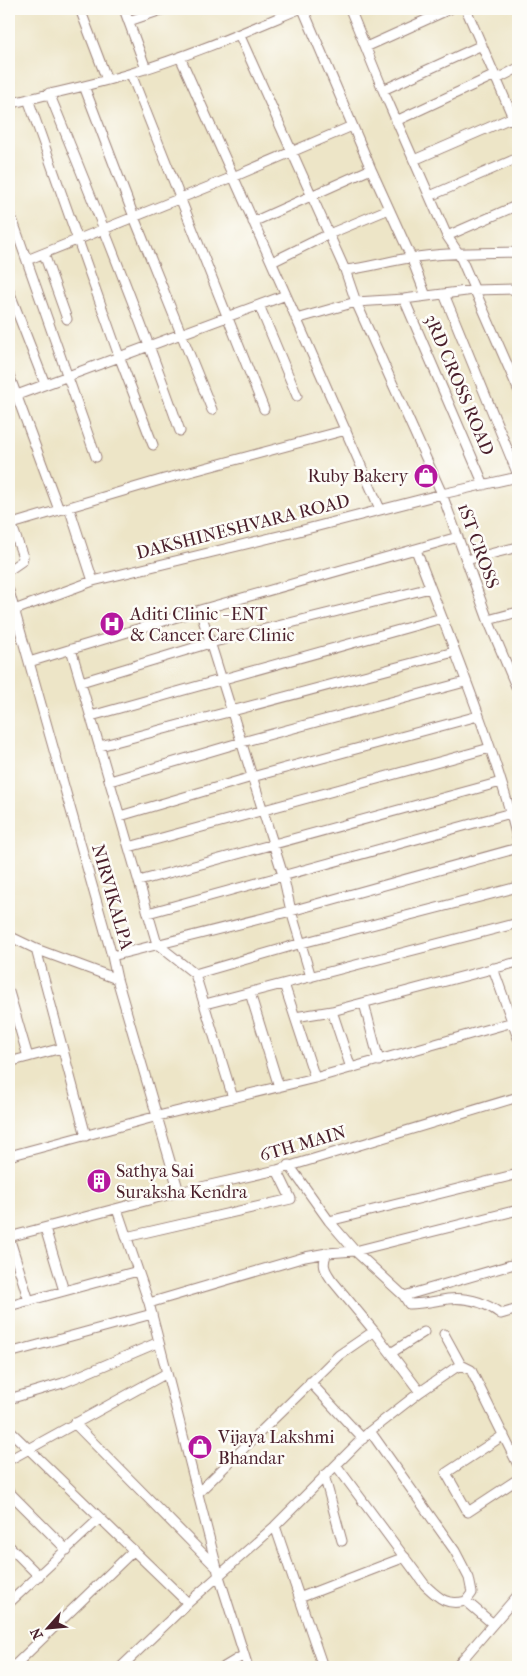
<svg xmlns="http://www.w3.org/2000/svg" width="527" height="1676" font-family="'IM FELL French Canon',serif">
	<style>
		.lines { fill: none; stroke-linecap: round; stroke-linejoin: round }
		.minor-casing { stroke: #9c8279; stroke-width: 11 }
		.minor { stroke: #fff; stroke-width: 9 }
		.labels { text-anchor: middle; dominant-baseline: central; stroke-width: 5; stroke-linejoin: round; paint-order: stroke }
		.street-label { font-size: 18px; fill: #4a1f2b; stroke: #fdfcf7 }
		.poi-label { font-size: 18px; fill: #4a1f2b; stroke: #fdfcf7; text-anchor: start }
	</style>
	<rect width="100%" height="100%" fill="#fdfcf7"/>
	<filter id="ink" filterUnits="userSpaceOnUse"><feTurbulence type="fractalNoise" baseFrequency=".02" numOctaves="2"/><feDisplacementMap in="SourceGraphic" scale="10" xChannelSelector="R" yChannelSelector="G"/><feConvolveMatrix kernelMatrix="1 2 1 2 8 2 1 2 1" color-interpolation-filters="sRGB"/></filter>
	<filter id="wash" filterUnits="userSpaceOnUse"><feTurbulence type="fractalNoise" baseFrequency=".0096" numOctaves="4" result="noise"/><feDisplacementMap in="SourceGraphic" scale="20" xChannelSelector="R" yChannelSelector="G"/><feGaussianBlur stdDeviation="1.12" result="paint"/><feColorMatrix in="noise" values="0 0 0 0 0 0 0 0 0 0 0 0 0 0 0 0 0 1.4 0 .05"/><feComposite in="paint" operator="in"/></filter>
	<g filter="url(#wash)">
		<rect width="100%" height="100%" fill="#ede5c7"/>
	</g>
	<g filter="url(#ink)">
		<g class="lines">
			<defs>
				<path id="minor" d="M80,9l27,71
					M124,9l22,60
					M303,9l68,160 40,88 15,39
					M350,9l33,81 64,146 12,18 59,135
					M466,9l52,120
					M517,9l1,2
					M129,21l35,-12
					M239,34l106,236 11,32 86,192 46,126 30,71
					M366,47l84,-38
					M180,57l106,238 94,214
					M131,74l133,335
					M497,79l21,-11
					M84,86l50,131 78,193
					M383,90l99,-45
					M49,93c46,112 91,224 131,338
					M28,99l91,257 34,89
					M9,104c41,-11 82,-18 123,-31 57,-17 112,-41 167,-64
					M396,121l99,-46
					M414,160l99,-43
					M430,196l88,-38
					M9,210l87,247
					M253,222l118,-53
					M447,236l71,-31
					M44,254l23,65
					M27,260l206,-83 119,-51
					M272,262l57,-28 60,-25
					M345,270c22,-2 43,-9 65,-12 35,-6 73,-5 108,-6
					M9,291l36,93
					M444,294l74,181
					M404,299l80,186
					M259,305l38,91
					M296,319l60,-17 48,-3 70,-9 44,-1
					M9,375l50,135
					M9,398l277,-103
					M69,507l24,74
					M9,517l14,40 -1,4 -13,9
					M12,524l152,-45 182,-49
					M416,550c36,95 77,192 102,291
					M466,560l52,-13
					M9,591l103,365 5,23 62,213
					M200,610l83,265 8,36 20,66
					M9,612l84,-31 202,-49 147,-38 76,-17
					M488,620l30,-8
					M71,649l86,295 38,30 38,124
					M29,662l171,-52 258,-73
					M81,682l129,-39 220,-55
					M91,716l351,-98
					M100,746l354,-94
					M110,781l132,-39 223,-60
					M120,816l132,-39 226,-61
					M129,847l361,-99
					M139,881l362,-99
					M148,913l363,-100
					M9,936l27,13 81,30
					M36,949l50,187
					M112,956l179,-45 227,-63
					M493,968l25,70
					M195,974l107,-31 216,-56
					M284,984l31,94
					M9,992l19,65
					M250,993l29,94
					M364,1003l15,58
					M205,1004l313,-81
					M332,1011l19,57
					M295,1017l37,-6 186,-49
					M9,1062l53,-14
					M9,1156l149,-40 157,-38 198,-56
					M289,1165l40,56 26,30 49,45 114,-33
					M117,1209l32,94 70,273 29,91
					M329,1221l189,-47
					M45,1228l19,63
					M9,1237l170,-45 98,-22 241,-73
					M9,1237l20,64
					M126,1237l165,-38 -14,-29
					M327,1253c-5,11 -3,16 4,26l43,52 46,61
					M404,1296l5,8c14,0 26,-3 39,-5 19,-2 38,4 53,15l17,-5
					M149,1303l156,-46 22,-4 28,-2 163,-41
					M9,1306l129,-35
					M444,1334l17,31
					M9,1353l143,-39
					M391,1353l33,-21
					M310,1382l53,57
					M9,1399l54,-16 96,-41
					M74,1423l143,145
					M9,1430l179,173
					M504,1435l-58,38 22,39 50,-33
					M9,1460l158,-87
					M336,1465l89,120c14,13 21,21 41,16l6,-8 -3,-15 -14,-27 -85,-120
					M324,1475l18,66
					M9,1492l58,58
					M198,1493l141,-138 35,-24
					M275,1526l48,141
					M9,1546l30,30
					M299,1598l106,-41
					M466,1601l27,23
					M9,1603l91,-85
					M13,1667l121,-117
					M121,1667l67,-64 87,-77 95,-95 50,-39 35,-24 6,-3 10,5 47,95
					M224,1667l20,-12
					M456,1667l62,-72"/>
			</defs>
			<use href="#minor" class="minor-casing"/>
			<use href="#minor" class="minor"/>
		</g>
	</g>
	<defs>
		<symbol id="shop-disc" viewBox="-11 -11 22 22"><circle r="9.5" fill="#b5179e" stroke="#fdfcf7"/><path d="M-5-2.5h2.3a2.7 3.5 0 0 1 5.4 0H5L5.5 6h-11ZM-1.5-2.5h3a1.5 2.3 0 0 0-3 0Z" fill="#fff"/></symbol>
		<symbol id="hospital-disc" viewBox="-11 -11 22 22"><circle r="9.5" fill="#b5179e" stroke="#fdfcf7"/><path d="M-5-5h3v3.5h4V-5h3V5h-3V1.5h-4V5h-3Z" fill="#fff"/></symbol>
		<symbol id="building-disc" viewBox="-11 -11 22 22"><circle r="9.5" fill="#b5179e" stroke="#fdfcf7"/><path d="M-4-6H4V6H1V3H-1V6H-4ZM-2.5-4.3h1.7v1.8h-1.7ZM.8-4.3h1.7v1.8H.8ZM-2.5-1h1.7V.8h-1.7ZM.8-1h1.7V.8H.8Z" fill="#fff"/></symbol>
	</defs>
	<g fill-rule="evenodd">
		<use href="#shop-disc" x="412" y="462" width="28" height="28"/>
		<use href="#hospital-disc" x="98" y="610" width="28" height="28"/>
		<use href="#building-disc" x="85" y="1167" width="28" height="28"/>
		<use href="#shop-disc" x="186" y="1433" width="28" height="28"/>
	</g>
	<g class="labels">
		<g class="street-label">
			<text transform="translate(459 385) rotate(67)">3RD CROSS ROAD</text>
			<text transform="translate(243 527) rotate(-14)">DAKSHINESHVARA ROAD</text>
			<text transform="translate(478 546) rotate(70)">1ST CROSS</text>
			<text transform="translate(112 897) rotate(74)">NIRVIKALPA</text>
			<text transform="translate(303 1144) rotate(-16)">6TH MAIN</text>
		</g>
		<g class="poi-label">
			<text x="408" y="476" text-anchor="end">Ruby Bakery</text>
			<text x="130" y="614">Aditi Clinic - ENT<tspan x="130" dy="21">&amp; Cancer Care Clinic</tspan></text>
			<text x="116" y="1171">Sathya Sai<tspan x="116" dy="21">Suraksha Kendra</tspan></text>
			<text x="218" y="1437">Vijaya Lakshmi<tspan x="218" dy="21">Bhandar</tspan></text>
		</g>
	</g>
	<rect width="527" height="1676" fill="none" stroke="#fdfcf7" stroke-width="30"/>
	<g transform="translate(48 1628) rotate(243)" stroke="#fdfcf7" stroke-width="4" paint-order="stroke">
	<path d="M0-4L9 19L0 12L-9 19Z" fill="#4a1f2b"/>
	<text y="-8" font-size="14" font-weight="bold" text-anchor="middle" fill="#4a1f2b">N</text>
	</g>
</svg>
